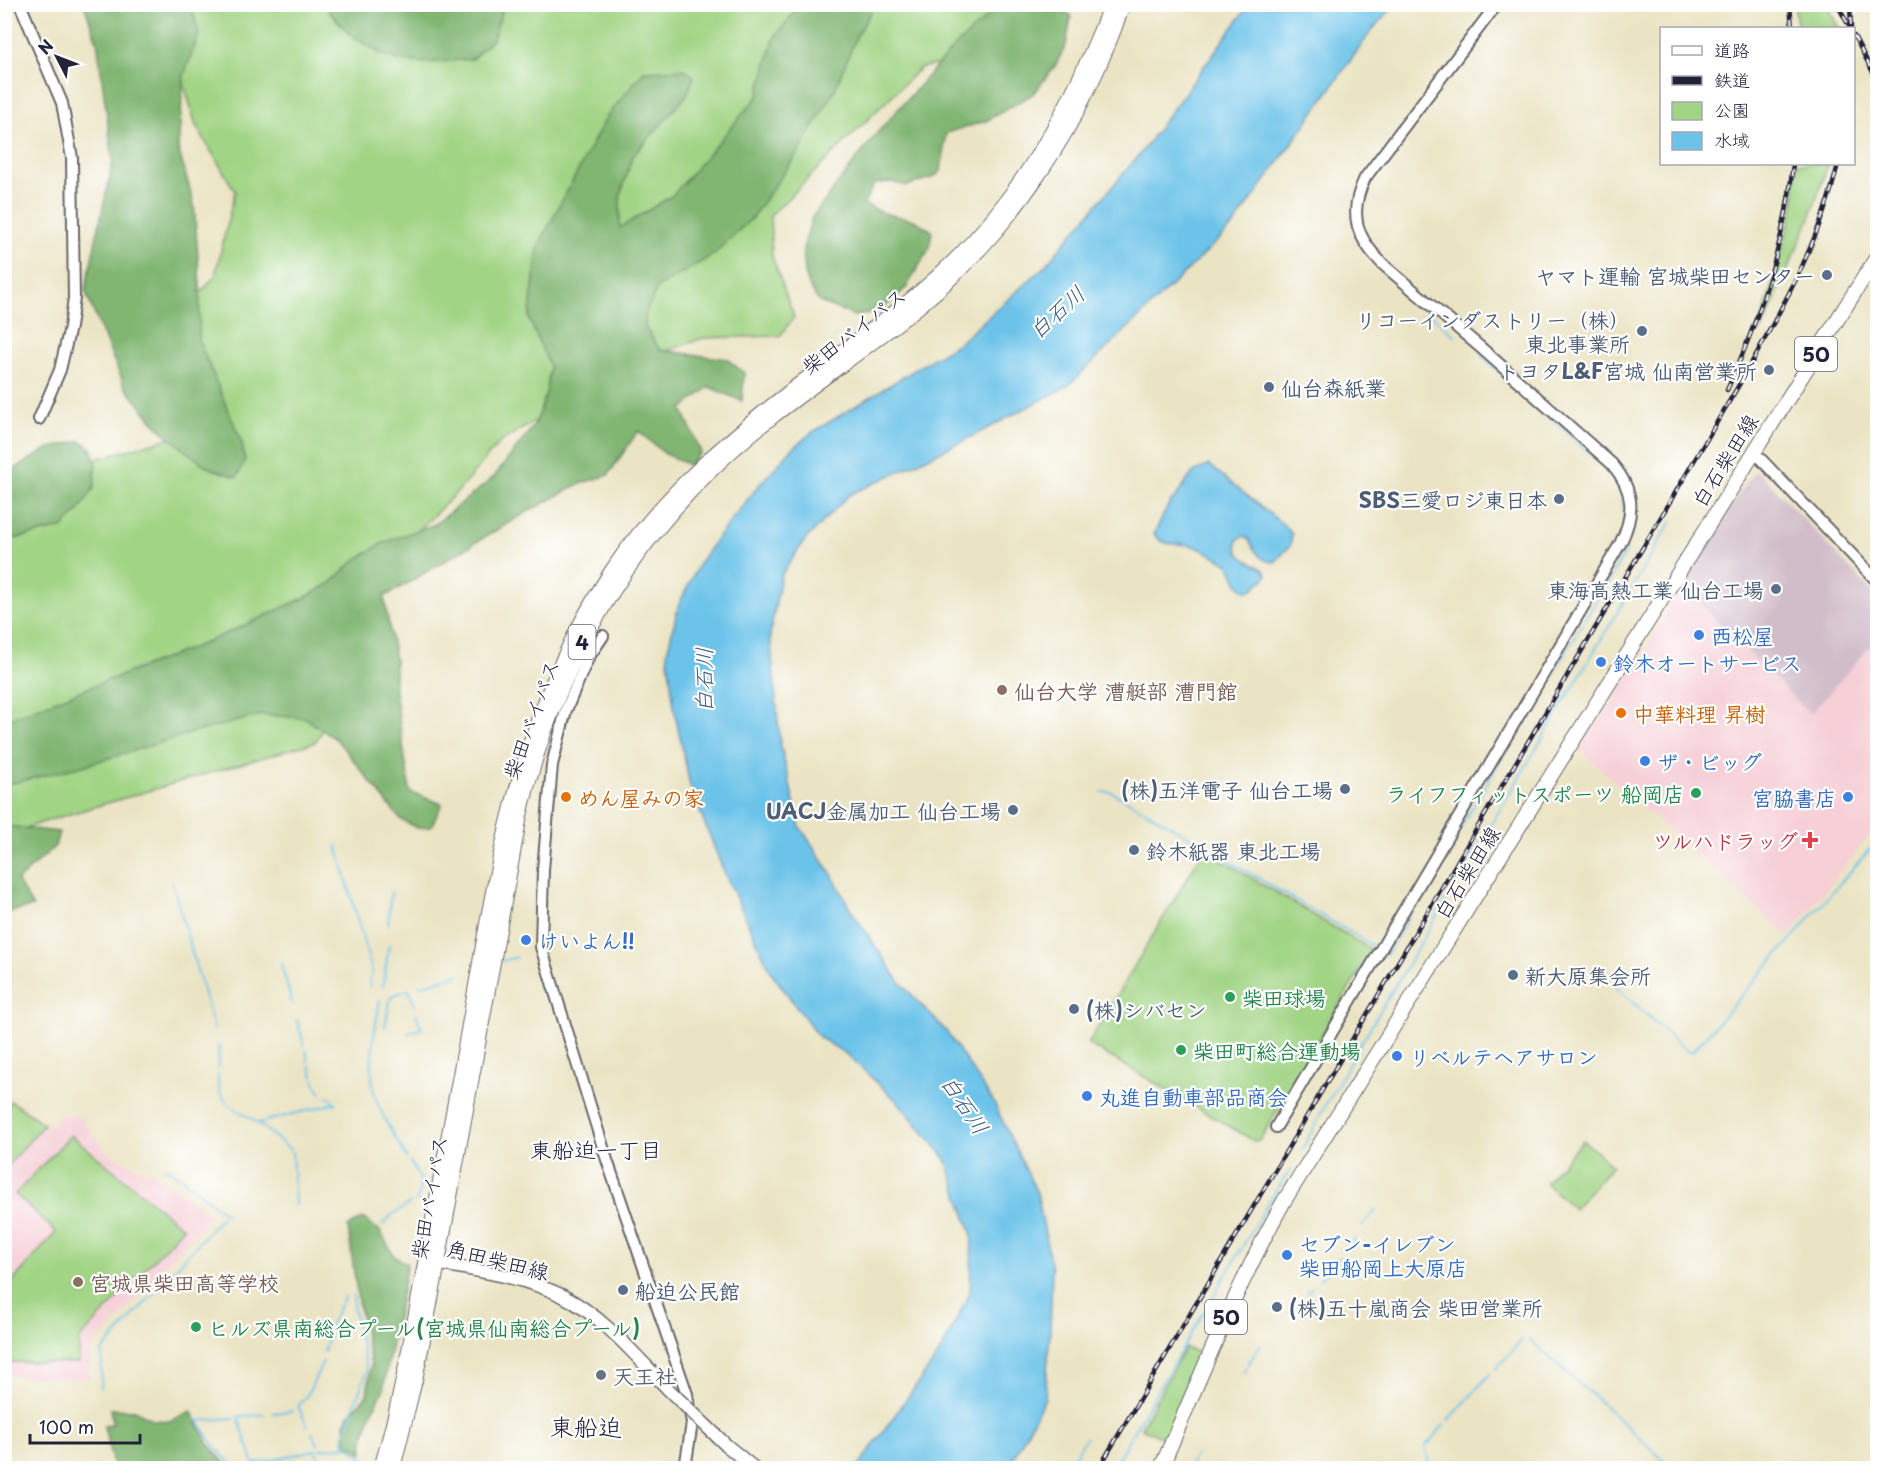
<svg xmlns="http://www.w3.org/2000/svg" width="1882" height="1473" font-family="'Playpen Sans','Klee One',sans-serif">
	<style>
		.built { fill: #f6cfd7 }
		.industrial { fill: #d1bdc9 }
		.green { fill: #a1d484; stroke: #627b60; stroke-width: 1.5 }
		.forest { fill: #80b672; stroke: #516c56; stroke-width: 1.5 }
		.water { fill: #6cc3e9; stroke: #477292; stroke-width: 1.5 }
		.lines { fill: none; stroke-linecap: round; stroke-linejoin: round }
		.stream { stroke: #6cc3e9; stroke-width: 2 }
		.tertiary-casing { stroke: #68666b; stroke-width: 14 }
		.secondary-casing { stroke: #68666b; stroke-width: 15 }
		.primary-casing { stroke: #68666b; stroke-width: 16 }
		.trunk-casing { stroke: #68666b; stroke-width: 16 }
		.tertiary { stroke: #fff; stroke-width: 10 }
		.secondary { stroke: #fff; stroke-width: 12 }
		.primary { stroke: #fff; stroke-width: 14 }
		.trunk { stroke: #fff; stroke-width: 14 }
		.rail-casing { stroke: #22223b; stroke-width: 4.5 }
		.rail { stroke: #fff; stroke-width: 2; stroke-dasharray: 7; stroke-linecap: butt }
		.secondary-bridge-casing { stroke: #68666b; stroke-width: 15; stroke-linecap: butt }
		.secondary-bridge { stroke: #fff; stroke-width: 12 }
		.service-dot { fill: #5c6f8a; stroke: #fff; stroke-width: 2 }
		.shop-dot { fill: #3f7fe0; stroke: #fff; stroke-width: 2 }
		.education-dot { fill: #8d6e63; stroke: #fff; stroke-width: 2 }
		.food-dot { fill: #e8710a; stroke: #fff; stroke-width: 2 }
		.leisure-dot { fill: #2e9e5b; stroke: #fff; stroke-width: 2 }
		.health-dot { fill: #e0444e; stroke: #fff; stroke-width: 2 }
		.worship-dot { fill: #6b7280; stroke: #fff; stroke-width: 2 }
		.labels { text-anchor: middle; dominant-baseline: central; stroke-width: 4.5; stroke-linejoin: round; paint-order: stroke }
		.shield { fill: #fff; stroke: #646476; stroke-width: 1.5 }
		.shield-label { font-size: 20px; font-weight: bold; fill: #22223b }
		.service-label { font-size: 21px; font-weight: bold; fill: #4e5e75; stroke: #fff; text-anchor: end }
		.street-label { font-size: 21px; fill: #22223b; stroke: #fff }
		.shop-label { font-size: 21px; font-weight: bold; fill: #366cbe; stroke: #fff; text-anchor: start }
		.education-label { font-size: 21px; font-weight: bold; fill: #785e54; stroke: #fff; text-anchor: start }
		.food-label { font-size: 21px; font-weight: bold; fill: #c56008; stroke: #fff; text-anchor: start }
		.leisure-label { font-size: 21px; font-weight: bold; fill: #27864d; stroke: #fff; text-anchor: start }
		.health-label { font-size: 21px; font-weight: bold; fill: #be3a42; stroke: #fff; text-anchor: end }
		.worship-label { font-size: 21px; font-weight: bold; fill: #5b616d; stroke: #fff; text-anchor: start }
		.water-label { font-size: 22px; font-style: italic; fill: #3c5a78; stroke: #fff }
		.neighbourhood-label { font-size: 22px; fill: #22223b; stroke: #fff }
		.quarter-label { font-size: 24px; fill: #22223b; stroke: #fff }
	</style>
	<rect width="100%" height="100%" fill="#fff"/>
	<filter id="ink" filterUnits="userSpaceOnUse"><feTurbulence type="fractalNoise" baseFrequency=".0167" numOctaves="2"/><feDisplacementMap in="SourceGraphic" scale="12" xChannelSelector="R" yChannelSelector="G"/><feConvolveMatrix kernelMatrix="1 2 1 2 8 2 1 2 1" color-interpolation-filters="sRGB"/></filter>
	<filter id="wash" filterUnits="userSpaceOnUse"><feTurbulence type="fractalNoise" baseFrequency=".008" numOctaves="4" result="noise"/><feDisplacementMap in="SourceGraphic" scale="24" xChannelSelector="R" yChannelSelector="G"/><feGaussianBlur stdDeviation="1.35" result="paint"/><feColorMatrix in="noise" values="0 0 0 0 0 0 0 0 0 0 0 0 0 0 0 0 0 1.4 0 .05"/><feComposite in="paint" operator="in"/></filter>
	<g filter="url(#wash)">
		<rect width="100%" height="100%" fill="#ebe4c4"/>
		<path class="built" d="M1679,583l131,131 67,-75v189l-5,4 -84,104 -210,-187 44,-61 30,-50z
			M5,1096l46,31 10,-12h17l30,38 27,14 21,7 55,41 -120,134 -2,30 -84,-3z"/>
		<path class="industrial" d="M1754,472h5l118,125v42l-67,75 -131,-131z"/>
		<path class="green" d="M169,5h839l-45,54 -43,9 -150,148 2,40 22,61 -14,19 -77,2 -93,34 -39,28 -71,42 -41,48 -68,68 -60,159 -16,25 -262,77 -48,16v-347l108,-34 67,-19 -47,-64 82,-95 20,-85 -39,-65 -24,-85z
			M1794,5h32l13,23h-41z
			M1797,164h31l-18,54 -49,114 3,-18 29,-104z
			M1202,853h8l162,97 -112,190 -6,1 -166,-97z
			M11,1101l33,23 -39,45v-60z
			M71,1135l112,93 -104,112v23l-72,-1 -3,-2 1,-70 51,-58 -41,-38z
			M1583,1140l29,26 -38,43 -29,-26z
			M1185,1348l17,6 -37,85 -24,-11z"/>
		<path class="forest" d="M84,5h107l8,29 -15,41 -6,73 16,56 6,82 -1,55 43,102 3,18 -8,16 -28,-9 -26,-19 -24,-21 -34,-41 -40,-96 28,-130 -16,-120z
			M324,5h180l-11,34 -21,20 -44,4 -29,-2 -21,-9 -27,-16z
			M800,5h75l-19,32 -21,53 -35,60 -49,69 -38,36 -55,32 -12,25 -1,15 15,23 67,9 17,14 -2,28 -33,-14 -27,22 19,43 -12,13 -25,-12 -26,-22 -30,44 -29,9 -57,31 -138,82 11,63v31l15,101 32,12 -11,23 -14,1 -17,-9 -63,-79 -32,-22 -43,-3 -67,17 -112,34 -74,18 -4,-2v-62l200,-77 99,-45 27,-15 24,-23 28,-17 52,-19 59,-47 42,-54 10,-30 4,-26 -21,-48 9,-73 69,-130 37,-45 41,-2 9,8 -8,19 -53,60 -13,40v32l53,-33 85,-99 16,-58z
			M1000,5h61l10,12 -5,28 -11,21 -22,28 -47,27 -40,12 -5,38 -7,6 -27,9 -16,-4 -17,2 -10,20 19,9 31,7 18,11 -2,16 -24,41 -25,22 -26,6 -36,-14 -9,-14 -5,-15 -2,-25 9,-31 65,-84 75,-84z
			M80,441l11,6 5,17 -2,24 -16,24 -16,16 -57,13v-66l42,-26z
			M5,826l54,6 -4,14 -38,35 16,26 -24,5 -4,3z
			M363,1218l17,13 14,25 13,8 -24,127c-11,20 -20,39 -20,62l-17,-10 -1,-19 4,-9 18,-20 4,-31 -13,-63 -10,-74z
			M110,1409l25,1 18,10 17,1 21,-10 18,33 19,24h-114l-10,-42 9,-3z"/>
		<path class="water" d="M1249,5h146l-23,25 -138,195 -166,161 -97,51 -122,58 -44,45 -24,35 -11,59 10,109 20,84 31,46 20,37 48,71 47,50 47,70 44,92 15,76 -2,63 -5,66 -37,70h-151l84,-117 29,-59 2,-57 -26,-76 -49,-58 -51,-47 -27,-17 -48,-65 -47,-100 -34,-86 -15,-72 -8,-62 12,-48 20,-40 16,-23 45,-57 31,-34 20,-17 148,-90 84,-75 97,-114z
			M1209,465l76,61 7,8 -2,12 -15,16c-16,0 -20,-12 -27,-24l-5,-2 -6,5c-3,23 27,20 30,35l-15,14 -5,1c-13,-6 -11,-19 -20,-28 -11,-6 -22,-13 -34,-17 -15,-5 -29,3 -39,-12l16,-32 5,-4 18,-26z"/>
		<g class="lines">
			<path class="stream" d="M1386,274l69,62
				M1481,355l124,112c14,18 20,29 19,53
				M1102,792h9l11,6
				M1124,799l3,2
				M1128,801l13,8
				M1144,810l51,30
				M337,846l35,125 -3,15
				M1214,852l156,92 4,5 -16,28
				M172,882l42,147
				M388,924l3,-32
				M1386,955l40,-70 201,-336
				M502,961l15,-4
				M281,964l12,42
				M1597,970l91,82 5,-1 185,-211
				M383,986l6,-41
				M420,986l39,-12
				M380,1000c-5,29 -11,57 -7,87 2,19 24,53 34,71
				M297,1020l7,25
				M385,1027l6,-31 18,-6 6,17
				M408,1033l14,-5 -6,-14
				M306,1051l2,10
				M310,1065l3,12
				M218,1068l1,-23
				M218,1075c-2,30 18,33 40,48l78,-20 -9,-7
				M314,1080l6,13
				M258,1123l34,28 3,54
				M1303,1149l18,-36 36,-63 314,-528
				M410,1162l11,18 -3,19 -2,2
				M382,1225l10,-10 19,-12
				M1362,1226l14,-16
				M1347,1249l8,-10
				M1320,1279l20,-22
				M1307,1293l5,-5
				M1529,1339l56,50
				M324,1352l8,-31 13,-25
				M1496,1369l26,-29
				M1243,1373l17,-28
				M101,1388l1,-37 123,-138 -54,-43 -7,-1
				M1587,1390l85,78
				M273,1413l20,-2
				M264,1414l-26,3 16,47 61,-14 7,13
				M234,1418l-36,3 16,24 20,23
				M1449,1420l41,-46
				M307,1425l-9,-19 10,-12 15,-33
				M312,1433l6,12
				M347,1447l-3,-5 -1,-4 24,-67 -14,-66v-10
				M320,1449l29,-3 18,15
				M1072,1461l14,-23
				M1112,1468l158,-268 21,-31
				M1188,1468l8,-13
				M1430,1468l-5,-21 19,-22"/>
		</g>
	</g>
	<g filter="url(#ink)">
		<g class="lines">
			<defs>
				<path id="tertiary" d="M20,4l42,99 10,55 2,140 -4,29 -10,43 -21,49
					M1754,452l124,130
					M603,636l-15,22 -22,52 -14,55 -9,105 -2,77 66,213 80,234 5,29 -7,45
					M1276,1127l344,-583c15,-30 15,-53 -8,-80l-132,-117 -94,-80c-29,-27 -39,-52 -21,-89l132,-174"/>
				<path id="secondary" d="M429,1262c45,8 93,14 134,34 42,22 73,60 106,94"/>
				<path id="primary" d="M1161,1468c39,-90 75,-181 123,-267l594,-946"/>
				<path id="trunk" d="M381,1468c21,-70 33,-144 46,-216 16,-87 33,-174 48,-261 26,-150 51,-289 136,-419 57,-86 138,-150 220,-212 41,-30 83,-60 120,-96 73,-71 124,-164 160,-260
					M393,1468l22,-88 19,-96 86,-469c31,-132 91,-245 187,-341 64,-64 142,-111 212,-168 95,-77 165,-186 204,-302"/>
			</defs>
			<use href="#tertiary" class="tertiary-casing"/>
			<use href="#secondary" class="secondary-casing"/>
			<use href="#primary" class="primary-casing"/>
			<use href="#trunk" class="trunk-casing"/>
			<use href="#tertiary" class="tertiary"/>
			<use href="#secondary" class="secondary"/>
			<use href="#primary" class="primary"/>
			<use href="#trunk" class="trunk"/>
			<defs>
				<path id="rail" d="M1790,4l2,24
					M1837,4l13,24
					M1850,4l1,24
					M1854,36l24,46
					M1727,390c33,-73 58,-147 66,-226
					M1099,1468l644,-1090c39,-69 77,-137 95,-214"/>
			</defs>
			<use href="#rail" class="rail-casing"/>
			<use href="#rail" class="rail"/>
			<defs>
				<path id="secondary-bridge" d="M669,1390l57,55 28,23"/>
			</defs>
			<use href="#secondary-bridge" class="secondary-bridge-casing"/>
			<use href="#secondary-bridge" class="secondary-bridge"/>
		</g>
	</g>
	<g class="service-dot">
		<circle cx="1827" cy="275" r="6"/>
		<circle cx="1642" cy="331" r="6"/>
		<circle cx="1769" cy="370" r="6"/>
		<circle cx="1269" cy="387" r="6"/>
		<circle cx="1559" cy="499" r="6"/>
		<circle cx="1776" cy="589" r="6"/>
		<circle cx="1345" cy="789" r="6"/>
		<circle cx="1013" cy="810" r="6"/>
		<circle cx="1134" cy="850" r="6"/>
		<circle cx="1513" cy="975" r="6"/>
		<circle cx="1074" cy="1009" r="6"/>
		<circle cx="623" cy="1290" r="6"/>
		<circle cx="1277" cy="1307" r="6"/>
	</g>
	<g class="shop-dot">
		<circle cx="1699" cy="635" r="6"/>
		<circle cx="1601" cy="662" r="6"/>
		<circle cx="1645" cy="761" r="6"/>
		<circle cx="1848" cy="797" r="6"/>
		<circle cx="526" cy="940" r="6"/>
		<circle cx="1397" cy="1056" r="6"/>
		<circle cx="1087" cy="1096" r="6"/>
		<circle cx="1287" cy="1255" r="6"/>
	</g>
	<g class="education-dot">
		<circle cx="1002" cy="690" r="6"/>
		<circle cx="78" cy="1282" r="6"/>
	</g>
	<g class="food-dot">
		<circle cx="1621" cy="713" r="6"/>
		<circle cx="566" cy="797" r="6"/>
	</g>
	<g class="leisure-dot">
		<circle cx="1696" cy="793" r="6"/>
		<circle cx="1230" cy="997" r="6"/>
		<circle cx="1181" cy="1050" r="6"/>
		<circle cx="196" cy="1327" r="6"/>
	</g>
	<path class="health-dot" d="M1807 831h6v6h6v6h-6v6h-6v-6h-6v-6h6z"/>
	<circle class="worship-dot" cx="601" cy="1375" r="6"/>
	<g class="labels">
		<g class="shield">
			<rect x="1795" y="337" width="42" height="34" rx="4.5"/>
			<rect x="568.5" y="625" width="27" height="34" rx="4.5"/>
			<rect x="1205" y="1300" width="42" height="34" rx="4.5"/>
		</g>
		<g class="shield-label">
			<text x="1816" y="354">50</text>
			<text x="582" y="642">4</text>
			<text x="1226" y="1317">50</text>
		</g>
		<g class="service-label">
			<text x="1815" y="275">ヤマト運輸 宮城柴田センター</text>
			<text x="1630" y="319">リコーインダストリー（株）<tspan x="1630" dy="24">東北事業所</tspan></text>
			<text x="1757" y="370">トヨタL&amp;F宮城 仙南営業所</text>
			<text x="1281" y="387" text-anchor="start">仙台森紙業</text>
			<text x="1547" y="499">SBS三愛ロジ東日本</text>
			<text x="1764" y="589">東海高熱工業 仙台工場</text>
			<text x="1333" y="789">(株)五洋電子 仙台工場</text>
			<text x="1001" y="810">UACJ金属加工 仙台工場</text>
			<text x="1146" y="850" text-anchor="start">鈴木紙器 東北工場</text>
			<text x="1525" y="975" text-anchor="start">新大原集会所</text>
			<text x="1086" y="1009" text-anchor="start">(株)シバセン</text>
			<text x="635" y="1290" text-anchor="start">船迫公民館</text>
			<text x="1289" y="1307" text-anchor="start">(株)五十嵐商会 柴田営業所</text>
		</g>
		<g class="street-label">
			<text transform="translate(853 330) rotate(-38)">柴田バイパス</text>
			<text transform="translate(1724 460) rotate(-58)">白石柴田線</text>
			<text transform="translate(530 719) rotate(-70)">柴田バイパス</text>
			<text transform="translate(1466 872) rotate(-58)">白石柴田線</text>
			<text transform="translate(428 1197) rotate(-80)">柴田バイパス</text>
			<text transform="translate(498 1259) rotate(14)">角田柴田線</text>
		</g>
		<g class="shop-label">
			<text x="1711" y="635">西松屋</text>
			<text x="1613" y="662">鈴木オートサービス</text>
			<text x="1657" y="761">ザ・ビッグ</text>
			<text x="1836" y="797" text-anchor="end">宮脇書店</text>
			<text x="538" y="940">けいよん!!</text>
			<text x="1409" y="1056">リベルテヘアサロン</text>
			<text x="1099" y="1096">丸進自動車部品商会</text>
			<text x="1299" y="1243">セブン-イレブン<tspan x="1299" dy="24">柴田船岡上大原店</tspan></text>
		</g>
		<g class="education-label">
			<text x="1014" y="690">仙台大学 漕艇部 漕門館</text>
			<text x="90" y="1282">宮城県柴田高等学校</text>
		</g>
		<g class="food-label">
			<text x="1633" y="713">中華料理 昇樹</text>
			<text x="578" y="797">めん屋みの家</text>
		</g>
		<g class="leisure-label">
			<text x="1684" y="793" text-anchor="end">ライフフィットスポーツ 船岡店</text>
			<text x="1242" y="997">柴田球場</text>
			<text x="1193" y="1050">柴田町総合運動場</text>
			<text x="208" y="1327">ヒルズ県南総合プール(宮城県仙南総合プール)</text>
		</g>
		<g class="health-label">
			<text x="1798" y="840">ツルハドラッグ</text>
		</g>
		<g class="worship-label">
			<text x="613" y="1375">天王社</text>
		</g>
		<g class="water-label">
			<text transform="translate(1056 311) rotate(-42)">白石川</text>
			<text transform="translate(702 680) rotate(-90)">白石川</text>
			<text transform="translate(966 1104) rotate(56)">白石川</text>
		</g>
		<g class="neighbourhood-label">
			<text x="596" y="1148">東船迫一丁目</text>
		</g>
		<g class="quarter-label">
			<text x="586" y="1426">東船迫</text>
		</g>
	</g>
	<rect width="1882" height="1473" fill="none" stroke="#fff" stroke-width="24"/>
	<rect x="1660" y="27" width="195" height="138" fill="#ffffff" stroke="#a7a7b1" stroke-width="1.5"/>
	<rect x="1672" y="46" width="30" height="9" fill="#ffffff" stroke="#a7a7b1" stroke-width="1.5"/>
	<text x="1714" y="57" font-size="18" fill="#22223b">道路</text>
	<rect x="1672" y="76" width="30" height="9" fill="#22223b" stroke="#a7a7b1" stroke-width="1.5"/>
	<text x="1714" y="87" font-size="18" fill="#22223b">鉄道</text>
	<rect x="1672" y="102" width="30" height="18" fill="#a1d484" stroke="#a7a7b1" stroke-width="1.5"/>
	<text x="1714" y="117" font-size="18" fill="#22223b">公園</text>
	<rect x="1672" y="132" width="30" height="18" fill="#6cc3e9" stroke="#a7a7b1" stroke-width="1.5"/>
	<text x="1714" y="147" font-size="18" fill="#22223b">水域</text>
	<g transform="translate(57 57) rotate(312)" stroke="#ffffff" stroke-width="4.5" paint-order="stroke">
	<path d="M0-4.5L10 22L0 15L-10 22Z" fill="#22223b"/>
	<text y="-9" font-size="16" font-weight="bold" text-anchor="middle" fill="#22223b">N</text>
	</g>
	<path d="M30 1434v9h110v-9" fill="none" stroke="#22223b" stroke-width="3"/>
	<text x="39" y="1434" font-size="18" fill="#22223b" stroke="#ffffff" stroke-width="4.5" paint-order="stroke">100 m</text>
</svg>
